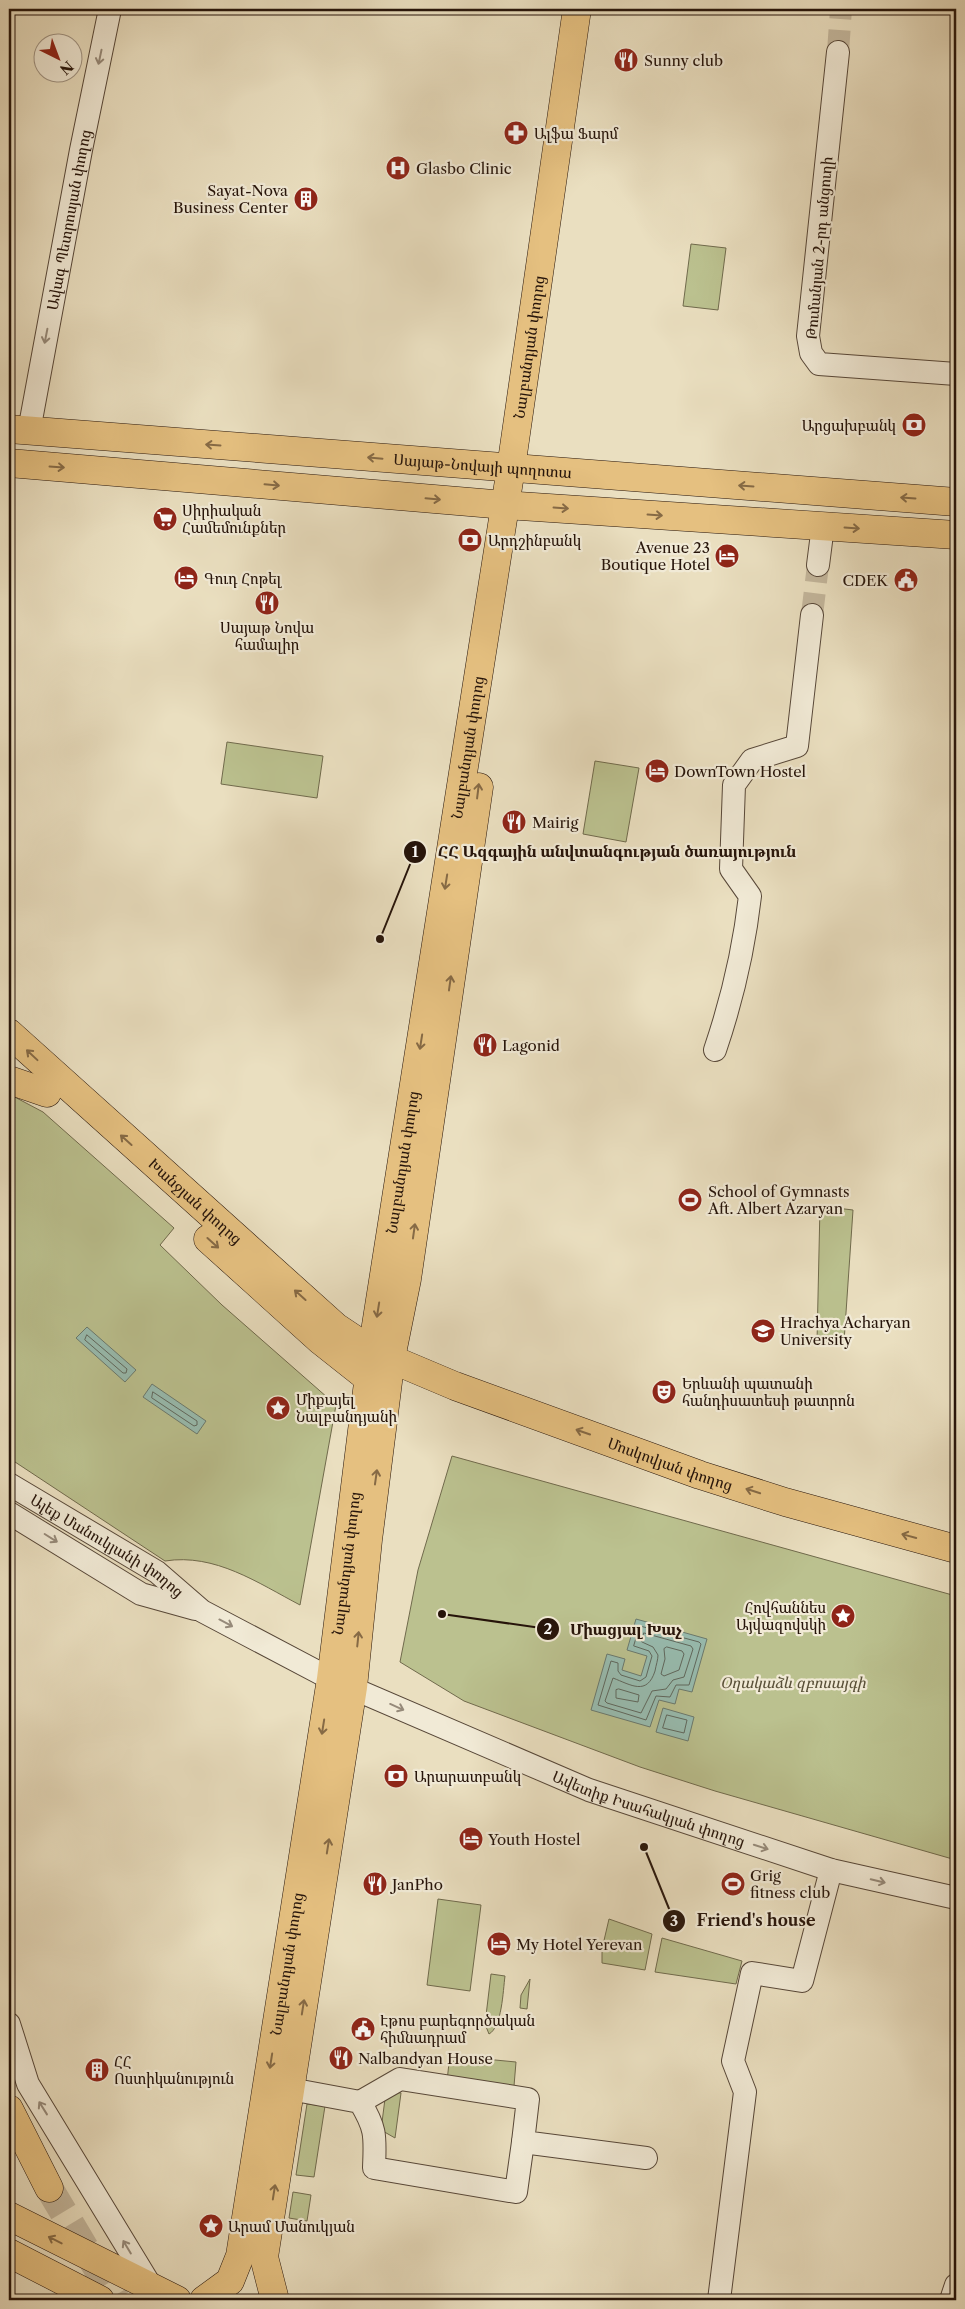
<svg xmlns="http://www.w3.org/2000/svg" width="965" height="2309" font-family="'Libre Caslon Text','Noto Serif Armenian',serif">
	<style>
		.green { fill: #bbc18f; stroke: #706a4c }
		.water { fill: #98bdb1; stroke: #6a796e }
		.lines { fill: none; stroke-linecap: round; stroke-linejoin: round }
		.shore { stroke: #5f685e; stroke-width: 1 }
		.minor-tunnel { stroke: #c3b69c; stroke-width: 22; stroke-dasharray: 22 11; stroke-linecap: butt }
		.major-tunnel { stroke: #c3b69c; stroke-width: 28; stroke-dasharray: 28 14; stroke-linecap: butt }
		.minor-casing { stroke: #574738; stroke-width: 24 }
		.major-casing { stroke: #26140a; stroke-width: 29 }
		.minor { stroke: #f1ead6; stroke-width: 22 }
		.major { stroke: #e5c080; stroke-width: 28 }
		.oneway { stroke: #968a7a }
		.oneway2 { stroke: #866a45 }
		.labels { text-anchor: middle; dominant-baseline: central; stroke-width: 4.5; stroke-linejoin: round; paint-order: stroke }
		.poi-label { font-size: 15px; fill: #26140a; stroke: #f1ead6; text-anchor: start }
		.street-label { font-size: 15px; fill: #26140a; stroke: #f1ead6 }
		.park-label { font-size: 15px; font-style: italic; fill: #5a5139; stroke: #f1ead6 }
		.leader { fill: none; stroke: #26140a; stroke-width: 2 }
		.callout-dot { fill: #26140a; stroke: #f1ead6; stroke-width: 2 }
		.mark-label { font-size: 15px; text-anchor: middle; font-weight: bold; fill: #fff }
		.callout-label { font-size: 16px; text-anchor: middle; font-weight: bold; fill: #26140a; stroke: #f1ead6; stroke-width: 4.5; stroke-linejoin: round; paint-order: stroke }
	</style>
	<rect width="100%" height="100%" fill="#eadfc0"/>
	<filter id="stains"><feTurbulence type="fractalNoise" baseFrequency=".004" numOctaves="4"/><feColorMatrix values="0 0 0 0 .2 0 0 0 0 .09 0 0 0 0 .02 0 0 0 .5 -.17"/></filter>
	<radialGradient id="worn" r=".72"><stop offset=".6" stop-color="#630" stop-opacity="0"/><stop offset="1" stop-color="#630" stop-opacity=".3"/></radialGradient>
	<path class="green" d="M691,244l35,4 -8,62 -35,-4z
		M227,742l96,14 -6,42 -96,-14z
		M595,761l44,7 -13,74 -43,-8z
		M9,1094l34,18 131,116 -14,17 62,60 114,100 -36,200c-42,-22 -85,-52 -135,-44l-156,-103z
		M820,1206l33,4 -9,132h-27z
		M452,1456l504,140v264l-241,-69 -75,-24 -176,-66 -64,-39 18,-92z
		M438,1899l43,6 -11,86 -43,-6z
		M609,1919l43,15 -7,36 -43,-7v-14z
		M662,1938l80,23 -6,23 -81,-12z
		M491,1974l14,2c-2,15 -3,51 -16,58l-4,-10z
		M530,1979l-3,30 -7,-1 1,-13z
		M464,2057l52,5 -2,24 -67,-5 2,-18z
		M386,2091l15,2 -6,45 -14,-8z
		M307,2104l18,2 -11,71 -18,-2z
		M293,2192l18,3 -4,26 -18,-3z"/>
	<path class="water" d="M87,1327l49,43 -11,12 -49,-44z
		M152,1384l54,37 -9,13 -54,-37z
		M636,1619l71,20 -15,53 -13,-3 -4,15 -16,-4 -9,27 -59,-17 16,-56 18,5 -3,11 19,6 6,-20 -20,-6z
		M663,1708l31,9 -6,24 -32,-9z"/>
	<g class="lines">
		<path class="shore" d="M87,1335l40,34 -1,4h-3l-38,-33z
			M153,1392l44,29v4l-3,1 -42,-28z
			M640,1626l59,16 2,2 -12,41h-13l-6,12 -14,-1 -10,24 -48,-15 13,-44 7,2v8l3,4 19,6 6,-4 6,-21 -3,-5 -15,-5z
			M644,1633l47,13 2,3 -9,28 -11,3 -7,9 -14,2 -11,22 -34,-10 -2,-2 8,-23c18,7 34,18 42,-7 1,-6 3,-11 3,-16l-5,-8 -11,-5z
			M667,1647l15,4 2,3 -5,16 -15,6 -3,-2 4,-15 -1,-10z
			M619,1689l20,6 -1,7 -22,-4v-8z
			M667,1715l20,5 -3,13 -21,-5z"/>
		<path class="minor-tunnel" d="M838,52l3,-43
			M812,615l6,-50"/>
		<path class="major-tunnel" d="M49,2188l67,112"/>
		<defs>
			<g id="minor">
				<path d="M838,52l-30,284 3,17 8,11 137,10"/>
				<path id="s1" d="M29,431l52,-281 29,-141"/>
				<path d="M818,565l5,-39"/>
				<path d="M715,1050c17,-50 29,-101 35,-154l-19,-27 3,-84 18,-25 45,-14 15,-131"/>
				<path id="s2" d="M9,1484l148,88 45,39 129,68 258,111 242,80 125,28"/>
				<path d="M9,1513l132,81 54,15"/>
				<path d="M9,2024l19,60 124,204"/>
				<path d="M290,2089l70,13c17,28 15,35 14,66l142,24 7,-50"/>
				<path d="M360,2102l40,-23 128,20 -5,43 123,16"/>
				<path d="M719,2300l26,-208 -12,-31 19,-88 50,8 29,-111"/>
				<path d="M951,2300l5,-15"/>
			</g>
			<g id="major">
				<path id="s3" d="M9,429l947,73"/>
				<path d="M9,463l496,42 451,30"/>
				<path id="s4" d="M9,1033l327,294 36,24 83,35 245,89 85,27 171,47"/>
				<path d="M9,1080l38,13"/>
				<path d="M208,1239l113,102 48,38"/>
				<path d="M9,2109l40,79"/>
				<path d="M9,2216l168,84"/>
				<path d="M9,2253l91,47"/>
				<path id="s5" d="M204,2300l26,-19 10,-25 91,-577 41,-328 139,-883 66,-459"/>
				<path d="M275,2300l-11,-43 89,-570 15,-147 23,-182 16,-79 72,-492"/>
			</g>
		</defs>
		<use href="#minor" class="minor-casing"/>
		<use href="#major" class="major-casing"/>
		<use href="#minor" class="minor"/>
		<use href="#major" class="major"/>
	</g>
	<defs><path id="oneway-shaft" d="M-6 0H5M1.5-3L5.5 0L1.5 3" fill="none" stroke-width="1.6" stroke-linecap="round" stroke-linejoin="round" transform="scale(1.25)"/></defs>
	<g class="oneway">
		<use href="#oneway-shaft" transform="translate(100 57) rotate(102)"/>
		<use href="#oneway-shaft" transform="translate(46 336) rotate(101)"/>
		<use href="#oneway-shaft" transform="translate(51 1538) rotate(32)"/>
		<use href="#oneway-shaft" transform="translate(226 1623) rotate(28)"/>
		<use href="#oneway-shaft" transform="translate(397 1707) rotate(24)"/>
		<use href="#oneway-shaft" transform="translate(761 1847) rotate(18)"/>
		<use href="#oneway-shaft" transform="translate(878 1881) rotate(13)"/>
		<use href="#oneway-shaft" transform="translate(43 2108) rotate(-122)"/>
		<use href="#oneway-shaft" transform="translate(127 2247) rotate(-121)"/>
	</g>
	<g class="oneway2">
		<use href="#oneway-shaft" transform="translate(213 445) rotate(-176)"/>
		<use href="#oneway-shaft" transform="translate(375 458) rotate(-175)"/>
		<use href="#oneway-shaft" transform="translate(57 467) rotate(4)"/>
		<use href="#oneway-shaft" transform="translate(272 485) rotate(5)"/>
		<use href="#oneway-shaft" transform="translate(746 486) rotate(-176)"/>
		<use href="#oneway-shaft" transform="translate(908 498) rotate(-176)"/>
		<use href="#oneway-shaft" transform="translate(433 499) rotate(5)"/>
		<use href="#oneway-shaft" transform="translate(561 508) rotate(4)"/>
		<use href="#oneway-shaft" transform="translate(655 515) rotate(4)"/>
		<use href="#oneway-shaft" transform="translate(852 528) rotate(4)"/>
		<use href="#oneway-shaft" transform="translate(478 791) rotate(-83)"/>
		<use href="#oneway-shaft" transform="translate(446 882) rotate(99)"/>
		<use href="#oneway-shaft" transform="translate(450 983) rotate(-82)"/>
		<use href="#oneway-shaft" transform="translate(421 1042) rotate(99)"/>
		<use href="#oneway-shaft" transform="translate(32 1055) rotate(-137)"/>
		<use href="#oneway-shaft" transform="translate(126 1140) rotate(-138)"/>
		<use href="#oneway-shaft" transform="translate(414 1231) rotate(-82)"/>
		<use href="#oneway-shaft" transform="translate(213 1243) rotate(42)"/>
		<use href="#oneway-shaft" transform="translate(300 1295) rotate(-138)"/>
		<use href="#oneway-shaft" transform="translate(378 1310) rotate(99)"/>
		<use href="#oneway-shaft" transform="translate(583 1432) rotate(-161)"/>
		<use href="#oneway-shaft" transform="translate(376 1477) rotate(-82)"/>
		<use href="#oneway-shaft" transform="translate(753 1491) rotate(-162)"/>
		<use href="#oneway-shaft" transform="translate(909 1536) rotate(-165)"/>
		<use href="#oneway-shaft" transform="translate(358 1639) rotate(-84)"/>
		<use href="#oneway-shaft" transform="translate(323 1727) rotate(99)"/>
		<use href="#oneway-shaft" transform="translate(328 1846) rotate(-81)"/>
		<use href="#oneway-shaft" transform="translate(303 2007) rotate(-81)"/>
		<use href="#oneway-shaft" transform="translate(271 2061) rotate(99)"/>
		<use href="#oneway-shaft" transform="translate(274 2192) rotate(-81)"/>
		<use href="#oneway-shaft" transform="translate(55 2240) rotate(-153)"/>
	</g>
	<defs>
		<symbol id="restaurant-disc" viewBox="-11 -11 22 22"><circle r="9.5" fill="#8f2418" stroke="#f1ead6"/><path d="M-5-6h1v4h1v-4h1v4h1v-4h1v5L-1.5 .5V6h-2V.5L-5-1ZM5-6V6H3V1.5H1.5Q1.5-4 5-6Z" fill="#fff"/></symbol>
		<symbol id="pharmacy-disc" viewBox="-11 -11 22 22"><circle r="9.5" fill="#8f2418" stroke="#f1ead6"/><path d="M-2-6h4v4h4v4h-4v4h-4v-4h-4v-4h4Z" fill="#fff"/></symbol>
		<symbol id="hospital-disc" viewBox="-11 -11 22 22"><circle r="9.5" fill="#8f2418" stroke="#f1ead6"/><path d="M-5-5h3v3.5h4V-5h3V5h-3V1.5h-4V5h-3Z" fill="#fff"/></symbol>
		<symbol id="building-disc" viewBox="-11 -11 22 22"><circle r="9.5" fill="#8f2418" stroke="#f1ead6"/><path d="M-4-6H4V6H1V3H-1V6H-4ZM-2.5-4.3h1.7v1.8h-1.7ZM.8-4.3h1.7v1.8H.8ZM-2.5-1h1.7V.8h-1.7ZM.8-1h1.7V.8H.8Z" fill="#fff"/></symbol>
		<symbol id="bank-disc" viewBox="-11 -11 22 22"><circle r="9.5" fill="#8f2418" stroke="#f1ead6"/><path d="M-6-4H6V4H-6ZM0-2.3a2.3 2.3 0 1 0 0 4.6a2.3 2.3 0 1 0 0-4.6Z" fill="#fff"/></symbol>
		<symbol id="supermarket-disc" viewBox="-11 -11 22 22"><circle r="9.5" fill="#8f2418" stroke="#f1ead6"/><path d="M-6-5.5h2.5l.6 2H6L4.5 2H-2.5L-4.4-4H-6ZM-1.5 3.2a1.3 1.3 0 1 0 .1 0ZM3 3.2a1.3 1.3 0 1 0 .1 0Z" fill="#fff"/></symbol>
		<symbol id="hotel-disc" viewBox="-11 -11 22 22"><circle r="9.5" fill="#8f2418" stroke="#f1ead6"/><path d="M-6-4.5h1.5V1H6V5H4.5V3h-9V5H-6ZM-4 0a1.8 1.8 0 1 1 3.6 0ZM.5 0V-2.5h3Q6-2.5 6 0Z" fill="#fff"/></symbol>
		<symbol id="civic-disc" viewBox="-11 -11 22 22"><circle r="9.5" fill="#8f2418" stroke="#f1ead6"/><path d="M-.6-6.5H3V-4.5H.6V-3L4-1V1h2V6H-6V1h2V-1L-.6-3ZM-1.2 2.5V6h2.4V2.5Z" fill="#fff"/></symbol>
		<symbol id="stadium-disc" viewBox="-11 -11 22 22"><circle r="9.5" fill="#8f2418" stroke="#f1ead6"/><path d="M0-5a6.5 5 0 1 0 0 10a6.5 5 0 1 0 0-10ZM-3.5-1.8h7v3.6h-7Z" fill="#fff"/></symbol>
		<symbol id="university-disc" viewBox="-11 -11 22 22"><circle r="9.5" fill="#8f2418" stroke="#f1ead6"/><path d="M0-5L7-2L0 1L-7-2ZM-4 1L0 2.5L4 1V4Q0 6-4 4Z" fill="#fff"/></symbol>
		<symbol id="theatre-disc" viewBox="-11 -11 22 22"><circle r="9.5" fill="#8f2418" stroke="#f1ead6"/><path d="M-5-5.5Q0-4 5-5.5V0Q5 5 0 6Q-5 5-5 0ZM-3.3-2.5H-1v1.5H-3.3ZM1-2.5H3.3v1.5H1ZM-2.8 1Q0 5.5 2.8 1Z" fill="#fff"/></symbol>
		<symbol id="sight-disc" viewBox="-11 -11 22 22"><circle r="9.5" fill="#8f2418" stroke="#f1ead6"/><path d="M0-6L1.8-2.2L6-1.7L2.9 1.2L3.7 5.4L0 3.3L-3.7 5.4L-2.9 1.2L-6-1.7L-1.8-2.2Z" fill="#fff"/></symbol>
	</defs>
	<g fill-rule="evenodd">
		<use href="#restaurant-disc" x="612" y="46" width="28" height="28"/>
		<use href="#pharmacy-disc" x="502" y="119" width="28" height="28"/>
		<use href="#hospital-disc" x="384" y="154" width="28" height="28"/>
		<use href="#building-disc" x="292" y="185" width="28" height="28"/>
		<use href="#bank-disc" x="900" y="411" width="28" height="28"/>
		<use href="#supermarket-disc" x="151" y="505" width="28" height="28"/>
		<use href="#bank-disc" x="456" y="526" width="28" height="28"/>
		<use href="#hotel-disc" x="713" y="542" width="28" height="28"/>
		<use href="#hotel-disc" x="172" y="564" width="28" height="28"/>
		<use href="#civic-disc" x="892" y="566" width="28" height="28"/>
		<use href="#restaurant-disc" x="253" y="589" width="28" height="28"/>
		<use href="#hotel-disc" x="643" y="757" width="28" height="28"/>
		<use href="#restaurant-disc" x="500" y="808" width="28" height="28"/>
		<use href="#restaurant-disc" x="471" y="1031" width="28" height="28"/>
		<use href="#stadium-disc" x="676" y="1186" width="28" height="28"/>
		<use href="#university-disc" x="749" y="1317" width="28" height="28"/>
		<use href="#theatre-disc" x="650" y="1378" width="28" height="28"/>
		<use href="#sight-disc" x="264" y="1394" width="28" height="28"/>
		<use href="#sight-disc" x="829" y="1602" width="28" height="28"/>
		<use href="#bank-disc" x="382" y="1762" width="28" height="28"/>
		<use href="#hotel-disc" x="457" y="1825" width="28" height="28"/>
		<use href="#restaurant-disc" x="361" y="1870" width="28" height="28"/>
		<use href="#stadium-disc" x="719" y="1870" width="28" height="28"/>
		<use href="#hotel-disc" x="485" y="1930" width="28" height="28"/>
		<use href="#civic-disc" x="349" y="2015" width="28" height="28"/>
		<use href="#restaurant-disc" x="327" y="2044" width="28" height="28"/>
		<use href="#building-disc" x="83" y="2056" width="28" height="28"/>
		<use href="#sight-disc" x="197" y="2212" width="28" height="28"/>
	</g>
	<g class="labels">
		<g class="poi-label">
			<text x="644" y="60">Sunny club</text>
			<text x="534" y="133">Ալֆա Ֆարմ</text>
			<text x="416" y="168">Glasbo Clinic</text>
			<text x="288" y="190" text-anchor="end">Sayat-Nova<tspan x="288" dy="17">Business Center</tspan></text>
			<text x="896" y="425" text-anchor="end">Արցախբանկ</text>
			<text x="182" y="510">Սիրիական<tspan x="182" dy="17">Համեմունքներ</tspan></text>
			<text x="488" y="540">Արդշինբանկ</text>
			<text x="710" y="547" text-anchor="end">Avenue 23<tspan x="710" dy="17">Boutique Hotel</tspan></text>
			<text x="204" y="578">Գուդ Հոթել</text>
			<text x="888" y="580" text-anchor="end">CDEK</text>
			<text x="267" y="627" text-anchor="middle">Սայաթ Նովա<tspan x="267" dy="17">համալիր</tspan></text>
			<text x="674" y="771">DownTown Hostel</text>
			<text x="532" y="822">Mairig</text>
			<text x="502" y="1045">Lagonid</text>
			<text x="708" y="1191">School of Gymnasts<tspan x="708" dy="17">Aft. Albert Azaryan</tspan></text>
			<text x="780" y="1322">Hrachya Acharyan<tspan x="780" dy="17">University</tspan></text>
			<text x="682" y="1383">Երևանի պատանի<tspan x="682" dy="17">հանդիսատեսի թատրոն</tspan></text>
			<text x="296" y="1399">Միքայել<tspan x="296" dy="17">Նալբանդյանի</tspan></text>
			<text x="826" y="1607" text-anchor="end">Հովհաննես<tspan x="826" dy="17">Այվազովսկի</tspan></text>
			<text x="414" y="1776">Արարատբանկ</text>
			<text x="488" y="1839">Youth Hostel</text>
			<text x="750" y="1875">Grig<tspan x="750" dy="17">fitness club</tspan></text>
			<text x="392" y="1884">JanPho</text>
			<text x="516" y="1944">My Hotel Yerevan</text>
			<text x="380" y="2020">Էթոս բարեգործական<tspan x="380" dy="17">հիմնադրամ</tspan></text>
			<text x="358" y="2058">Nalbandyan House</text>
			<text x="114" y="2061">ՀՀ<tspan x="114" dy="17">Ոստիկանություն</tspan></text>
			<text x="228" y="2226">Արամ Մանուկյան</text>
		</g>
		<g class="street-label">
			<text stroke="none"><textPath href="#s1" startOffset="215">Ավագ Պետրոսյան փողոց</textPath></text>
			<text transform="translate(819 248) rotate(-85)">Թումանյան 2-րդ անցուղի</text>
			<text stroke="none"><textPath href="#s5" startOffset="1990">Նալբանդյան փողոց</textPath></text>
			<text stroke="none"><textPath href="#s3" startOffset="475">Սայաթ-Նովայի պողոտա</textPath></text>
			<text stroke="none"><textPath href="#s5" startOffset="1585">Նալբանդյան փողոց</textPath></text>
			<text stroke="none"><textPath href="#s5" startOffset="1165">Նալբանդյան փողոց</textPath></text>
			<text stroke="none"><textPath href="#s4" startOffset="251">Խանջյան փողոց</textPath></text>
			<text stroke="none"><textPath href="#s4" startOffset="802">Մոսկովյան փողոց</textPath></text>
			<text stroke="none"><textPath href="#s2" startOffset="116">Ալեք Մանուկյանի փողոց</textPath></text>
			<text stroke="none"><textPath href="#s5" startOffset="760">Նալբանդյան փողոց</textPath></text>
			<text stroke="none"><textPath href="#s2" startOffset="721">Ավետիք Իսահակյան փողոց</textPath></text>
			<text stroke="none"><textPath href="#s5" startOffset="355">Նալբանդյան փողոց</textPath></text>
		</g>
		<g class="park-label">
			<text x="793" y="1682">Օղակաձև զբոսայգի</text>
		</g>
	</g>
	<path class="leader" d="M380 939L415 852M442 1614L548 1629M644 1847L674 1921"/>
	<g class="callout-dot">
		<circle cx="380" cy="939" r="5"/>
		<circle cx="442" cy="1614" r="5"/>
		<circle cx="644" cy="1847" r="5"/>
		<circle cx="415" cy="852" r="12"/>
		<circle cx="548" cy="1629" r="12"/>
		<circle cx="674" cy="1921" r="12"/>
	</g>
	<g class="mark-label">
		<text x="415" y="857">1</text>
		<text x="548" y="1634">2</text>
		<text x="674" y="1926">3</text>
	</g>
	<g class="callout-label">
		<text x="617" y="857">ՀՀ Ազգային անվտանգության ծառայություն</text>
		<text x="626" y="1635">Միացյալ Խաչ</text>
		<text x="756" y="1926">Friend's house</text>
	</g>
	<rect width="965" height="2309" fill="none" stroke="#eadfc0" stroke-width="30"/>
	<rect x="10" y="10" width="945" height="2289" fill="none" stroke="#26140a" stroke-width="2.5"/>
	<rect x="15" y="15" width="935" height="2279" fill="none" stroke="#26140a"/>
	<g transform="translate(58 58) rotate(138)"><circle r="24" fill="#f1ead6" stroke="#a09484"/>
	<path d="M0-4L9 19L0 12L-9 19Z" fill="#8f2418"/>
	<text y="-8" font-size="14" font-weight="bold" text-anchor="middle" fill="#26140a">N</text>
	</g>
	<rect width="100%" height="100%" filter="url(#stains)"/>
	<rect width="100%" height="100%" fill="url(#worn)"/>
</svg>
